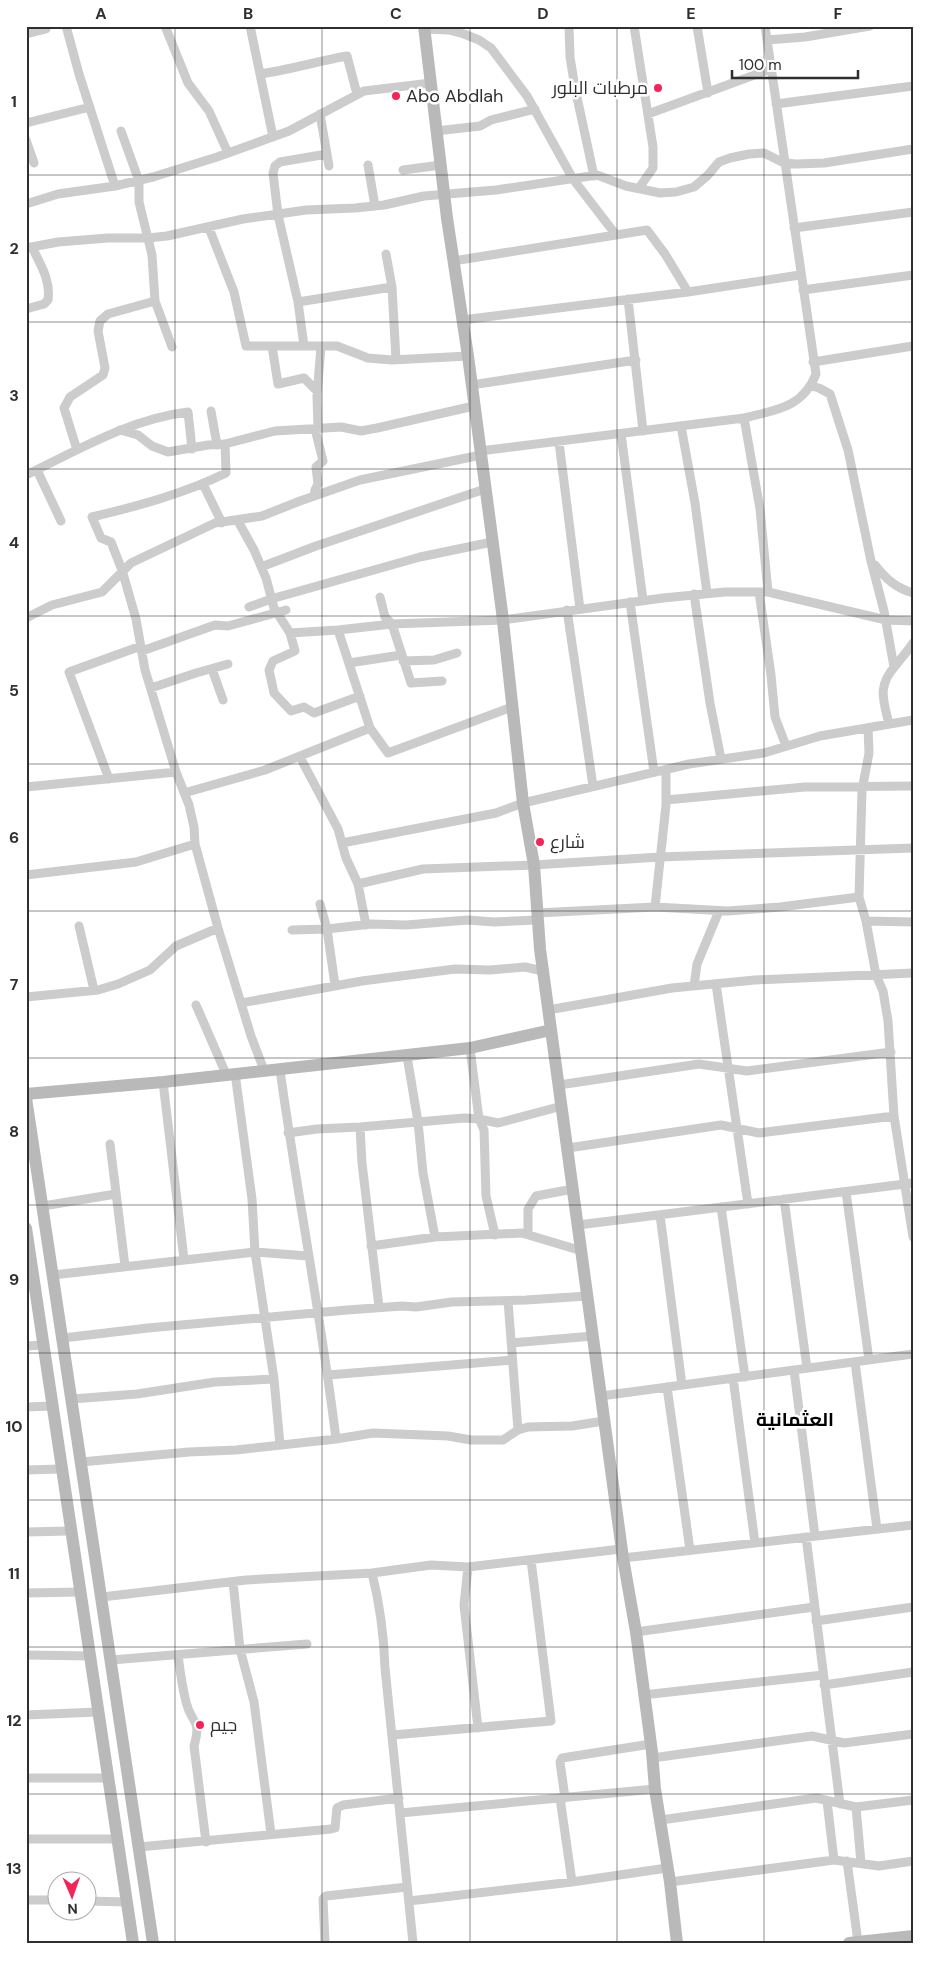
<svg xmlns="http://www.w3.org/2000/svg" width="939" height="1969" font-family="'DM Sans',Cairo,sans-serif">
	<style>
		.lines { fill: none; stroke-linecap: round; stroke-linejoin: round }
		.street { stroke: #ccc; stroke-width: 9 }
		.secondary { stroke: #b9b9b9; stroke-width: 12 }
		.grid { fill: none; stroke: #2f2f2f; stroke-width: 1; stroke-opacity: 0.55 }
		.poi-dot { fill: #f32458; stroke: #fff; stroke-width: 2 }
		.labels { text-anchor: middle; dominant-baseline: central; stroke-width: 5; stroke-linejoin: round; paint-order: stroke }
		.poi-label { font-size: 18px; fill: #2f2f2f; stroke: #fff; text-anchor: start }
		.neighbourhood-label { font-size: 19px; font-weight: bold; fill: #000; stroke: #fff }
		.neatline { fill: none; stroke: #2f2f2f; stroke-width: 2 }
		.grid-label { font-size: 16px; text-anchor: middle; font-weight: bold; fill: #2f2f2f }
	</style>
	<rect width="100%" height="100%" fill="#fff"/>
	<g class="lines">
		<path class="street" d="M66,26l13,48 36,112
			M165,26l23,57 21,28 19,42
			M250,26l10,48
			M569,26l1,31 5,31 19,88
			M634,26l19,121v21l-14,20
			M697,26l11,67
			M424,29l25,1 15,4 15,6 12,8 36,48 46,83 43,56
			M26,34l20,-5
			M767,40l38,-3 65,-11
			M776,104l137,-18
			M320,114l9,52
			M648,114l123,-45
			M26,123l64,-16
			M436,131l44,-5 11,-6 44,-11
			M273,137l-13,-63c29,-4 58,-13 87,-18l10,38
			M26,140l8,23
			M368,165l7,41
			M403,170l38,-5
			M26,204l32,-10 57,-8 38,-9 64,-20 72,-26 75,-40 67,-8
			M209,228l25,64 12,54h91l31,12 24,2 76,-4
			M794,228l119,-16
			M26,248l32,-6 50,-4h40l19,-2 76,-17 63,-9 49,-2 29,-3 40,-9 72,-6 101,-15 29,11 34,7 16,-1 18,-5 13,-11 12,-14 11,-4 19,-4 15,-1 20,10 13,1 27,-1 89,-14
			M386,254l6,33
			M453,261l194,-31 18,24 23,38
			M803,290l110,-15
			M628,299l15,132
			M155,301l17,46
			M298,302l-20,-87 -5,-42 2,-7 5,-4 47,-8
			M26,309l18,-5 4,-4c3,-20 -8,-36 -16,-53
			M462,320l226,-28 112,-17
			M272,346l6,38 26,-6 13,13
			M304,346l-6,-44 94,-15 4,73
			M813,362l100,-16
			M471,385l165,-25
			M811,386l8,2 11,6 18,56 23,111 13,50 10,56
			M211,411l6,34
			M744,418l16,91 8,83
			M681,426l14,77 12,90
			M318,428l-1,-32 4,-50
			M120,430l18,5 14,11 16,6 40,-7 17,-1 50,-13 66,-4 20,4 16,-3 97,-22
			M621,434l22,166
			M559,442l21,167
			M225,444l1,29c-43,21 -88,33 -134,44l9,21 10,4 11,28 14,49 9,51 31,102 13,33 5,22 1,17 23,84 33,108 13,34
			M77,450l-13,-42 6,-11 33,-22 2,-7 -7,-37 2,-10 8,-7 47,-13 -3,-46 -13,-53v-21l-18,-50
			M480,451l264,-33c31,-8 59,-10 72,-44l-51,-348
			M37,470l24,51
			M26,475c52,-25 104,-56 162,-63l4,37
			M203,484l19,39
			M314,496l1,-6 3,-6 -2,-17 7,-6 -8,-32
			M238,521l16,29 12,28 8,30 16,25 5,18 -22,10 -4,9 5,23 17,18 13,-4 10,6 46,-17
			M875,565c11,14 21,23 38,28
			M261,567l55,-21 169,-57
			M759,592l12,83 4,42 11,29
			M694,594l16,109 11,56
			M380,597l5,20 7,7 19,59 31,-2
			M630,602l24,170
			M249,607l22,-8 149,-42 72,-15
			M567,610l26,176
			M26,618l26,-13 50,-13 29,-29 84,-40 47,-7 38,-15 60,-21 121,-25
			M290,633l48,-3 54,-6 111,-4 160,-22 62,-6h43l118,28 27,1
			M142,651l73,-26 13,1 58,-16
			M403,661l31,-1 23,-7
			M349,663l52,-8
			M212,669l11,31
			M151,688l45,-15 32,-9
			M889,724c-6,-25 -12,-38 7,-59 6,-8 12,-14 17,-22
			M370,728l18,25 124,-46
			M868,728l1,25 -7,37 -3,107 7,24 10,54 7,16 5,30 6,95 19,121
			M300,757l38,72 8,29 12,26 8,41
			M109,779l-40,-107 72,-26
			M26,787l150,-15
			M184,793l81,-23 105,-42 -32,-98
			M666,800l139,-13 108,-1
			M342,843l154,-30 27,-10 166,-39 75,-11 56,-17 93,-16
			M26,875l110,-13 59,-18
			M358,884l65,-15 111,-4 126,-8 253,-9
			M320,904l7,25 8,56
			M655,907l11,-102v-35
			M537,913l118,-6 73,4 52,-4 79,-10
			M866,921l47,1
			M79,926l15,64
			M292,930l35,-1 44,-5 35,1 62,-5 26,2 44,-2
			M716,984l32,220
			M694,986l3,-22 22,-53
			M26,997l72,-7 20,-6 32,-14 26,-24 42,-18
			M241,1003l121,-22 93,-12 35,1 35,-3 18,4
			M196,1005l30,69
			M548,1010l124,-22 83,-8 158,-7
			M470,1048l9,71 5,11 2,66 9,39
			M407,1056l11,66 5,51 12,64
			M280,1070c17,123 41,246 56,369
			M235,1073l17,126 3,53 19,127 6,66
			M163,1082l21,177
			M559,1085l140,-21 48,7 144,-19
			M360,1127l2,36 17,144
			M288,1133l29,-4 43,-2 104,-9 15,1 19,4 64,-17
			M110,1144l15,122
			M568,1148l153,-23 38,8 135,-17
			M846,1192l23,168
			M784,1199l23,169
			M43,1206l73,-12
			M721,1207l24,170
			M660,1215l22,170
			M578,1225l335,-42
			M528,1234v-25l8,-13 37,-7
			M371,1246l64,-9 87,-4 60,18
			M53,1275l202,-23 53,4
			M508,1301l10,129
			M63,1338l85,-10 199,-18 55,-4 14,1 36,-5 74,-2 62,-4
			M511,1343l82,-7
			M26,1346l17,-1
			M855,1362l22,167
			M794,1370l21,166
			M328,1375l184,-15
			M733,1378l22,165
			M667,1387l23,163
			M601,1396l312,-42
			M72,1399l65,-5 78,-12 59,-3
			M26,1407l26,-1
			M81,1462l108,-10 47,-2 100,-11 37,-6 75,3 23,4h32l15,-10 10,-3 44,-1 32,-5
			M26,1470l35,-1
			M26,1532l44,-1
			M806,1537l34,267
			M623,1558l290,-33
			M468,1567l-4,38 14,123
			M372,1573c8,32 12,62 13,95l28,275
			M233,1582l7,67 14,53 17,132
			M26,1593l53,-1
			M102,1597l144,-17 126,-7 59,-8 37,2 153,-18
			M816,1621l97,-14
			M636,1632l178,-25
			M26,1655l63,1
			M178,1655c2,16 4,31 8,47 5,22 16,16 8,44l12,96
			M111,1660l196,-16
			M824,1685l89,-13
			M643,1695l180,-20
			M26,1715l72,-3
			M393,1735l158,-14 -20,-161
			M652,1758l160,-22 32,7 69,-9
			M26,1778h83
			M560,1798l12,84
			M565,1798l-5,-36 2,-4 89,-14
			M827,1801l7,59
			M856,1807l5,56
			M400,1813l255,-24
			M661,1820l155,-22 40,9 57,-7
			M26,1839h92
			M139,1847l192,-18 4,-1 2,-20 6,-3 56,-7
			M847,1861l11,81
			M670,1882l164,-22 45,6 34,-5
			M26,1900h32
			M88,1901l39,1
			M409,1901l163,-19 95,-14
			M325,1943l-2,-44 3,-3 81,-9"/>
		<path class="secondary" d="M424,26l23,192 21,138 34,256 21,191 11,62 6,84 83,609 13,74 16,120 3,37 15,93 7,61
			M26,1094l137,-12 307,-34 81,-18
			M26,1098l127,845
			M26,1228c34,239 73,476 107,715
			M849,1943l64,-7"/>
	</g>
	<path class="grid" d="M175,26v1917M322,26v1917M470,26v1917M617,26v1917M764,26v1917M26,175h887M26,322h887M26,469h887M26,616h887M26,764h887M26,911h887M26,1058h887M26,1205h887M26,1353h887M26,1500h887M26,1647h887M26,1794h887"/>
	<g class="poi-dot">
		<circle cx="658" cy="88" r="5"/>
		<circle cx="396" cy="96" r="5"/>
		<circle cx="540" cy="842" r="5"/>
		<circle cx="200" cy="1725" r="5"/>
	</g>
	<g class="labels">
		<g class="poi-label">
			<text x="648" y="88" text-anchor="end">مرطبات البلور</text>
			<text x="406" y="96">Abo Abdlah</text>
			<text x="550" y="842">شارع</text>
			<text x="210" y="1725">جيم</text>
		</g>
		<g class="neighbourhood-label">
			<text x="795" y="1419">العثمانية</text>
		</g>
	</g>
	<rect width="939" height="1969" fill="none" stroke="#ffffff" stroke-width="55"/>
	<g transform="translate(72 1896) rotate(178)"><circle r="24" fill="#ffffff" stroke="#acacac"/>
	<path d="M0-4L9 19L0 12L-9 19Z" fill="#f32458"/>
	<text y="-8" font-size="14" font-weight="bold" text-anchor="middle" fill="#2f2f2f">N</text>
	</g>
	<path d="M732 70v8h126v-8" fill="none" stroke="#2f2f2f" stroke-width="2.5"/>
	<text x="739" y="70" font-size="15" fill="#2f2f2f" stroke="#ffffff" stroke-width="4" paint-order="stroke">100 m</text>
	<rect x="28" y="28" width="884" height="1914" class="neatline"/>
	<g class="grid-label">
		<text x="101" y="19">A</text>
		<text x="248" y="19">B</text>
		<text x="396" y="19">C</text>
		<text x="543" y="19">D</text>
		<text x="691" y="19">E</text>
		<text x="838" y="19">F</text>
		<text x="14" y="107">1</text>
		<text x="14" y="254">2</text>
		<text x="14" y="401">3</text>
		<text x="14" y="548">4</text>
		<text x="14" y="696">5</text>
		<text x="14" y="843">6</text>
		<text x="14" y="990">7</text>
		<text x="14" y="1137">8</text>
		<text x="14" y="1285">9</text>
		<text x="14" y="1432">10</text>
		<text x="14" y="1579">11</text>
		<text x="14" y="1726">12</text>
		<text x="14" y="1874">13</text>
	</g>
</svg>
